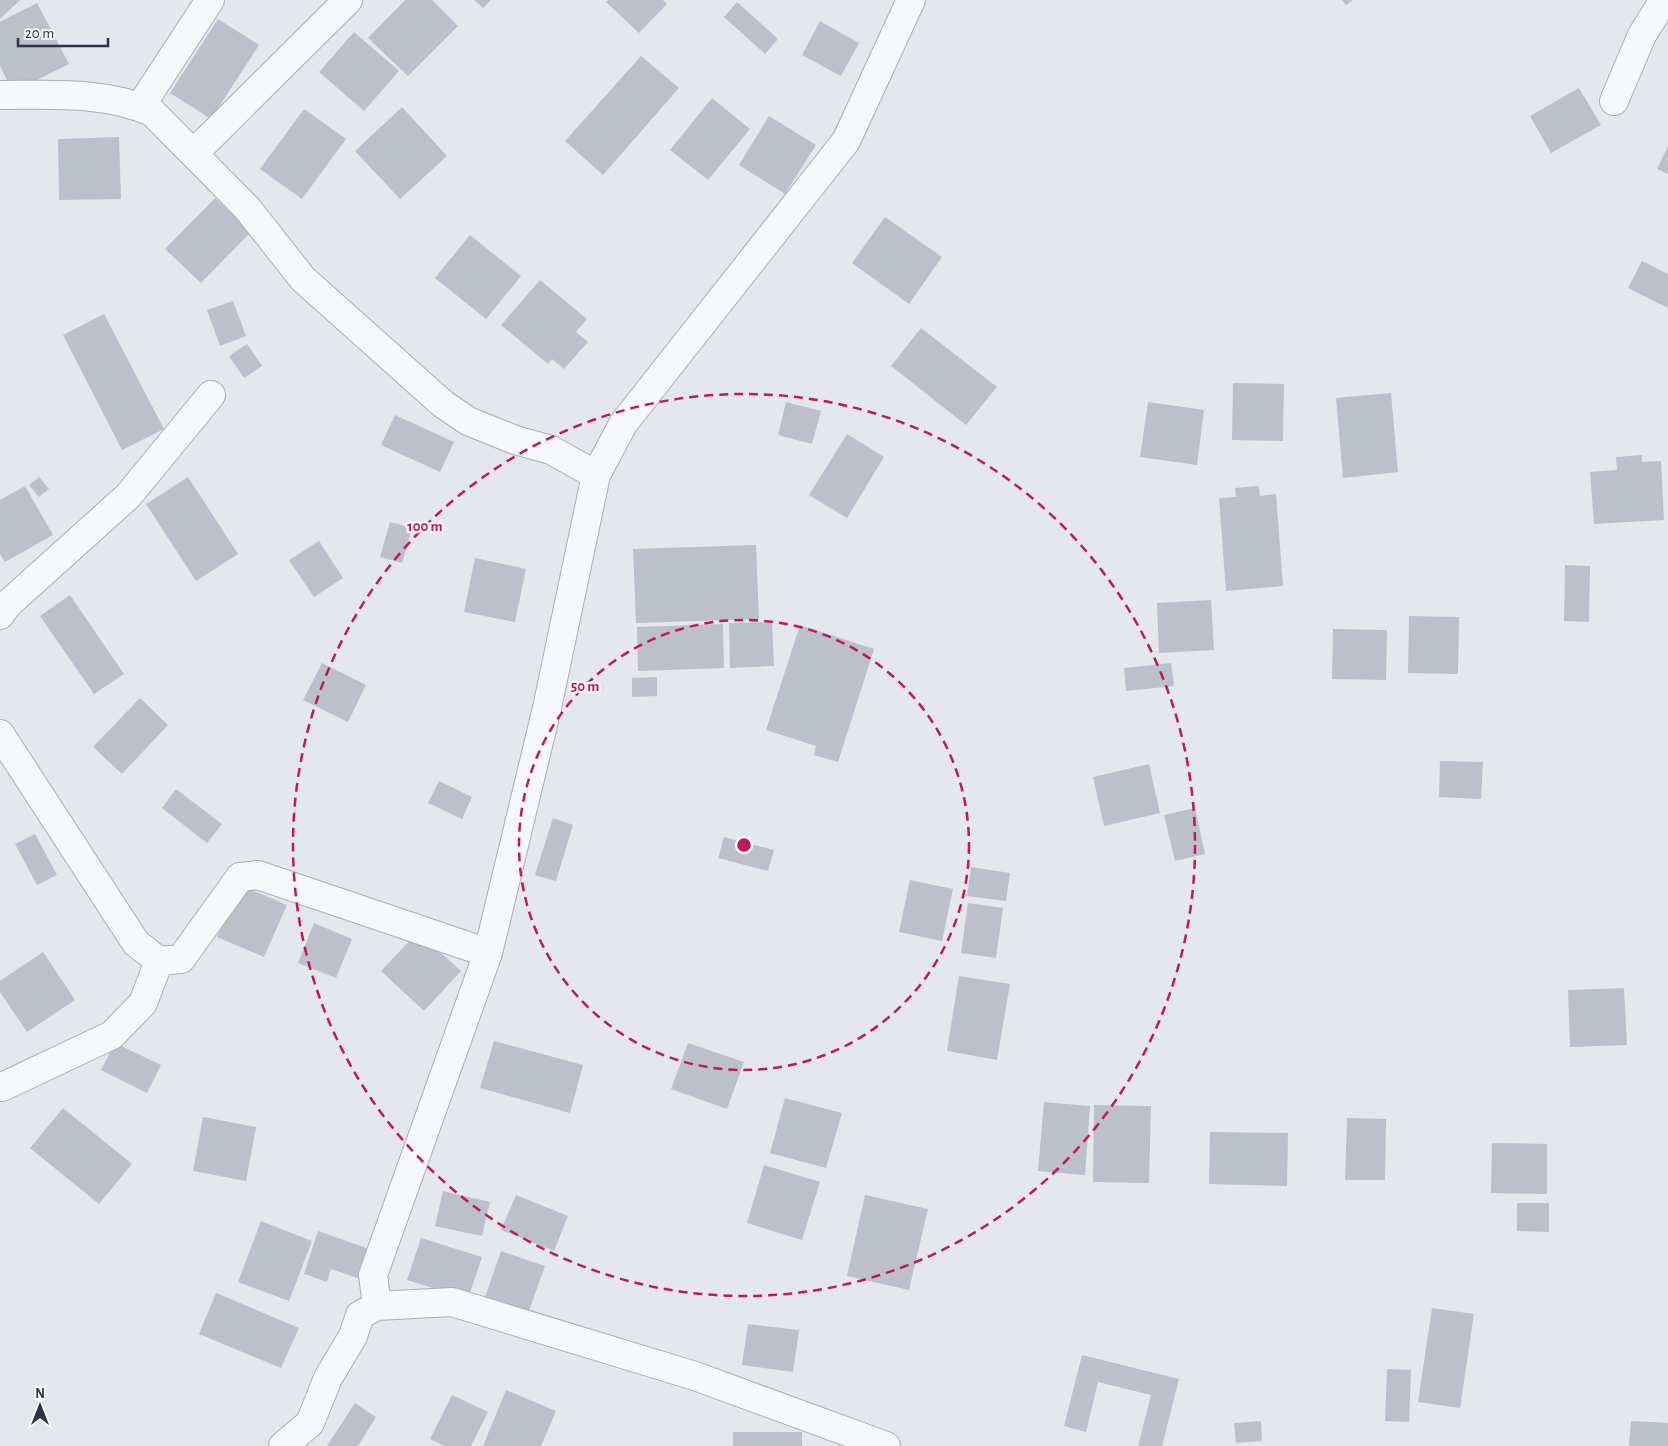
<svg xmlns="http://www.w3.org/2000/svg" width="1668" height="1446" font-family="'Alegreya Sans',sans-serif">
	<style>
		.building { fill: #bbc0ca }
		.lines { fill: none; stroke-linecap: round; stroke-linejoin: round }
		.minor-casing { stroke: #a9aeb7; stroke-width: 30 }
		.minor { stroke: #f7f8fa; stroke-width: 28 }
		.ring { fill: none; stroke: #c2185b; stroke-width: 2.5; stroke-dasharray: 9 6 }
		.centre { fill: #c2185b; stroke: #f4f6f9; stroke-width: 2.5 }
		.ring-label { font-size: 15px; text-anchor: middle; font-weight: bold; fill: #c2185b; stroke: #f4f6f9; stroke-width: 5; stroke-linejoin: round; paint-order: stroke }
	</style>
	<rect width="100%" height="100%" fill="#e4e7ec"/>
	<path class="building" d="M0,0h20l-20,19z
		M405,0h27l26,26 -50,50 -40,-38z
		M474,0h17l-8,8z
		M608,0h55l4,4 -28,29 -33,-31z
		M1342,0h11l-7,5z
		M737,2l41,37 -13,15 -41,-37z
		M37,3l32,61 -56,28 -13,-26v-44z
		M218,19l41,26 -48,74 -41,-26z
		M820,21l39,22 -18,33 -39,-21z
		M354,32l45,39 -35,40 -45,-39z
		M641,56l38,32 -76,87 -38,-34z
		M1579,88l22,37 -50,28 -21,-37z
		M712,98l38,31 -42,51 -38,-30z
		M402,107l45,49 -47,43 -45,-48z
		M304,109l42,30 -44,60 -42,-30z
		M769,116l47,29 -31,49 -46,-29z
		M119,137l2,62 -62,1 -1,-61z
		M1668,146v28l-11,-5z
		M215,198l36,34 -50,51 -36,-34z
		M885,217l57,40 -33,47 -57,-41z
		M470,235l51,41 -35,43 -51,-41z
		M1642,261l26,13v34l-40,-20z
		M540,280l47,39 -11,13 12,10 -24,27 -12,-10 -4,5 -47,-39z
		M233,301l13,35 -26,10 -13,-36z
		M104,314l60,115 -42,21 -59,-115z
		M921,328l76,59 -31,38 -75,-59z
		M247,344l15,22 -18,12 -15,-22z
		M1233,383l51,1 -1,57 -51,-1z
		M1391,393l7,79 -55,6 -7,-80z
		M786,402l35,9 -9,33 -34,-9z
		M1148,402l56,8 -7,55 -57,-8z
		M395,415l59,27 -14,30 -59,-27z
		M847,434l37,23 -37,61 -38,-23z
		M1642,455v7l19,-1 3,59 -70,4 -4,-52 27,-2 -1,-13z
		M39,477l10,12 -10,8 -10,-12z
		M188,477l50,77 -42,27 -50,-77z
		M25,486l28,49 -48,27 -5,-8v-54z
		M1259,486l1,10 16,-2 7,92 -57,5 -7,-93 17,-1 -1,-9z
		M390,522l22,6 -10,35 -22,-6z
		M319,541l24,37 -29,19 -25,-37z
		M756,545l3,74 -123,4 -3,-74z
		M475,558l51,11 -11,53 -51,-10z
		M1565,565l25,1 -1,56 -25,-1z
		M70,595l54,79 -30,20 -54,-78z
		M1211,600l3,50 -55,3 -2,-50z
		M1409,616l50,1 -1,57 -50,-1z
		M772,622l2,44 -44,2 -1,-45z
		M723,624l1,44 -86,3 -1,-44z
		M800,625l74,24 -36,113 -24,-7 2,-9 -50,-16z
		M1333,629l54,1 -1,50 -54,-1z
		M322,663l44,22 -18,37 -45,-22z
		M1171,663l3,23 -48,5 -2,-23z
		M657,677v19l-25,1v-19z
		M140,698l28,27 -46,49 -29,-27z
		M1440,761l43,1 -2,37 -42,-2z
		M1149,764l11,49 -56,13 -11,-49z
		M439,781l33,16 -10,22 -34,-16z
		M176,789l46,35 -15,19 -45,-35z
		M1195,808l10,46 -30,7 -11,-46z
		M553,818l20,7 -17,56 -21,-6z
		M35,834l22,41 -20,10 -22,-41z
		M724,837l50,13 -6,21 -50,-13z
		M971,867l39,6 -4,28 -39,-5z
		M910,880l43,9 -11,52 -43,-9z
		M240,885l47,20 -23,52 -47,-20z
		M968,903l35,5 -7,50 -35,-5z
		M314,923l38,16 -16,39 -38,-15z
		M418,932l43,39 -37,40 -43,-40z
		M43,952l32,48 -48,32 -27,-40v-11z
		M959,976l51,8 -13,76 -50,-9z
		M1624,988l3,57 -57,2 -2,-57z
		M494,1041l89,24 -13,48 -90,-25z
		M115,1043l46,22 -14,28 -46,-23z
		M688,1043l56,19 -17,47 -56,-20z
		M785,1098l57,15 -16,55 -56,-15z
		M1044,1102l46,4 -5,69 -47,-4z
		M1094,1105l57,1 -2,77 -56,-1z
		M63,1108l69,56 -33,40 -69,-56z
		M203,1117l53,10 -10,54 -53,-10z
		M1347,1118l39,1 -1,61h-40z
		M1210,1132l78,1 -1,53 -78,-2z
		M1492,1143l55,1v50l-56,-1z
		M764,1165l56,17 -18,58 -55,-17z
		M443,1191l47,11 -8,34 -47,-10z
		M516,1195l52,21 -14,35 -53,-21z
		M865,1195l63,14 -19,81 -62,-14z
		M1517,1203h32v29l-32,-1z
		M261,1221l51,20 -23,60 -51,-19z
		M318,1231l57,20 -9,30 -35,-12 -4,13 -23,-8z
		M421,1238l61,19 -14,42 -61,-19z
		M501,1251l44,15 -19,53 -43,-16z
		M216,1293l83,35 -18,40 -82,-34z
		M1432,1308l42,6 -14,94 -42,-6z
		M748,1324l51,6 -6,42 -51,-7z
		M1082,1355l97,24 -17,67h-24l13,-51 -53,-13 -12,50 -22,-6z
		M1387,1369l24,1 -2,52 -24,-1z
		M506,1390l50,21 -15,35h-58z
		M452,1395l36,17 -17,34h-27l-14,-7z
		M355,1403l21,14 -18,29h-31z
		M1261,1421l1,20 -26,2 -2,-20z
		M1631,1421l37,2v23h-39z
		M733,1432h69v14h-69z"/>
	<g class="lines">
		<defs>
			<path id="minor" d="M0,95c51,0 104,-4 152,17l95,96 56,71 140,125 25,17 47,19 36,10 45,25
				M1614,101l28,-66 22,-35
				M140,107l70,-107
				M194,153l154,-153
				M0,615l8,-11 120,-108 83,-101
				M0,734l136,209 23,18 22,-2 59,-82 18,-2 230,78
				M2,1087l110,-52 31,-32 16,-42
				M377,1306l-4,-31 115,-322 59,-245 49,-233 27,-51 223,-283 65,-141
				M283,1446l27,-23 18,-45 25,-42 7,-21 17,-9 75,-4 243,74 191,70"/>
		</defs>
		<use href="#minor" class="minor-casing"/>
		<use href="#minor" class="minor"/>
	</g>
	<g class="ring">
		<circle cx="744" cy="845" r="225"/>
		<circle cx="744" cy="845" r="451"/>
	</g>
	<circle cx="744" cy="845" r="8" class="centre"/>
	<g class="ring-label">
		<text x="425" y="531">100 m</text>
		<text x="585" y="691">50 m</text>
	</g>
	<g transform="translate(40 1406)" stroke="#f4f6f9" stroke-width="4" paint-order="stroke">
	<path d="M0-4L9 19L0 12L-9 19Z" fill="#2b3445"/>
	<text y="-8" font-size="14" font-weight="bold" text-anchor="middle" fill="#2b3445">N</text>
	</g>
	<path d="M18 38v8h90v-8" fill="none" stroke="#2b3445" stroke-width="2.5"/>
	<text x="25" y="38" font-size="15" fill="#2b3445" stroke="#f4f6f9" stroke-width="4" paint-order="stroke">20 m</text>
</svg>
